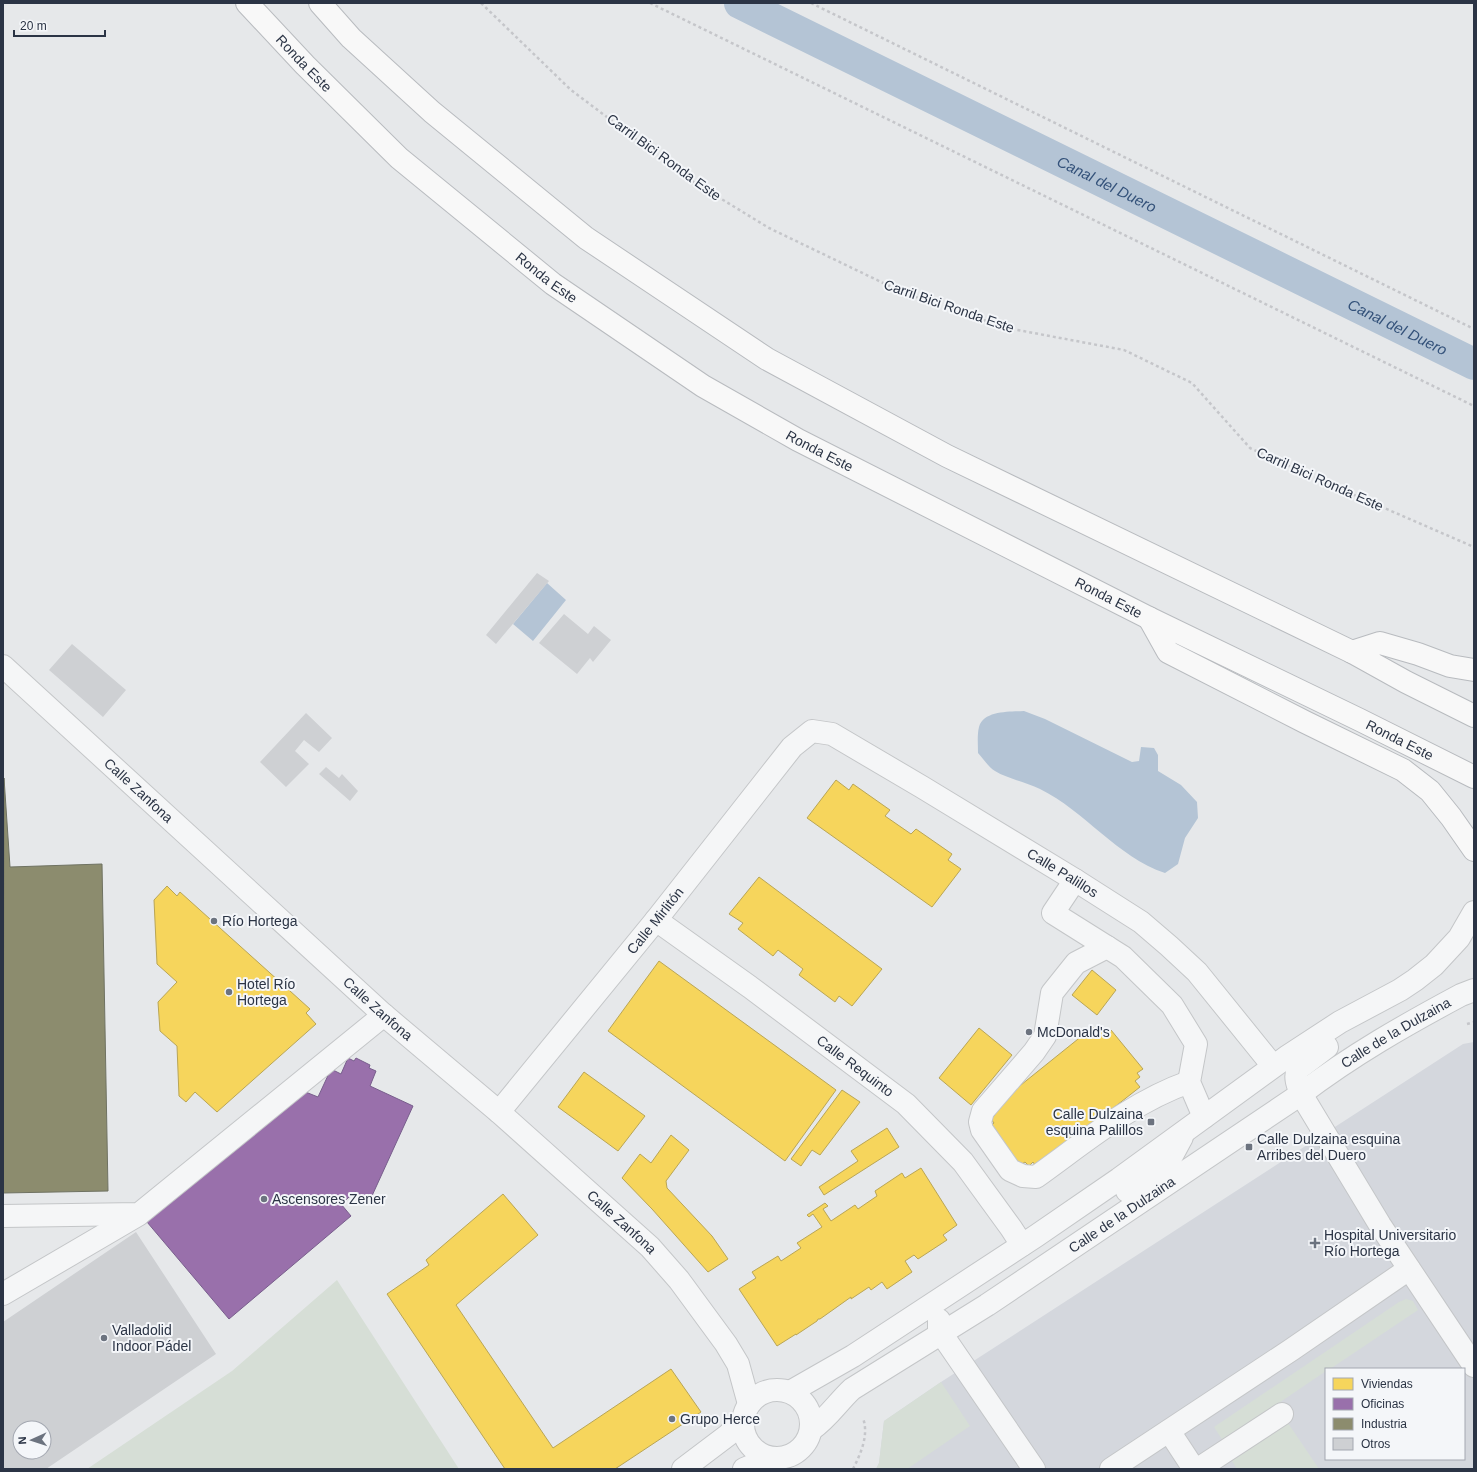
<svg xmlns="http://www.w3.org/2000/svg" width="1477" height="1472" font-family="Arial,sans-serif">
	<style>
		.built { fill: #d4d7dd; fill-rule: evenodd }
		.green { fill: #d6ded6 }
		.water { fill: #b4c4d5 }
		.homes { fill: #f6d55c; stroke: #b9a555 }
		.offices { fill: #9970ab; stroke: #785e8c }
		.industry { fill: #8c8c6e; stroke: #6f7262 }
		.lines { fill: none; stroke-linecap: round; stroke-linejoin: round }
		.canal { stroke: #b4c4d5; stroke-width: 32 }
		.building { fill: #ced0d3; fill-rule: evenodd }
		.minor-casing { stroke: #c4c6c8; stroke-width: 24 }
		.highway-casing { stroke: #b8bbbf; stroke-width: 24 }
		.path { stroke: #c5c6ca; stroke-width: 2.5; stroke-dasharray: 3 3; stroke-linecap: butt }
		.minor { stroke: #f5f6f7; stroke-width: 22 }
		.highway { stroke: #f8f8f8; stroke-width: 22 }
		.poi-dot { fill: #6c737f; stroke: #f4f6f9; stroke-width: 1.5 }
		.labels { text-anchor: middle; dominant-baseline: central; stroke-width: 4; stroke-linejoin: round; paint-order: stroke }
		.street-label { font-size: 14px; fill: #2b3445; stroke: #f4f6f9 }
		.poi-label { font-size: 14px; fill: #2b3445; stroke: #f4f6f9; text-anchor: start }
		.water-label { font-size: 15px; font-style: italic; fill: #34527a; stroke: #f4f6f9 }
	</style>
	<rect width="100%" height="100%" fill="#e6e8ea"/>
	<path class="built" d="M1474,1042v427h-598l3,-6 5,-42 57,-39 522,-338zM1326,1369h138v90h-138z"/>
	<path class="green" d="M337,1280l122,189h-372l145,-98z
		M1406,1299l7,2 5,9 -88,59h-4v2l-103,70 -9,-14 185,-125z
		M941,1382l29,44 -63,43h-31l3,-6 5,-42z
		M1288,1423l31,46h-82l-5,-8z"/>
	<path class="water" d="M547,583l19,17 -33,41 -20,-17z
		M1024,711l21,8 87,43 7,-1 2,-14 13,1 4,7v16l23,14 16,17 1,16 -13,20 -7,26 -13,9c-48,-16 -80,-62 -125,-84 -14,-7 -32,-10 -45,-18 -7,-4 -12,-13 -17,-18 0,-8 -1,-18 1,-26 5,-17 31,-15 45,-16z"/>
	<path class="homes" d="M836,780l13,10 4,-6 37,26 -5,6 26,18 5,-5 36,25 -4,6 13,9 -29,38 -125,-89z
		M759,877l123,92 -30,37 -13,-10 -4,6 -36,-27 4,-6 -25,-19 -5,6 -35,-27 5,-6 -14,-9z
		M167,886l10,10 3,-4 130,117 -4,4 10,11 -99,88 -22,-20 -9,10 -7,-6 -2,-50 -17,-15 -2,-29 19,-20 -20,-18 -3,-64z
		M659,961l177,129 -51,71 -177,-130z
		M1092,970l24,20 -19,25 -25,-20z
		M1093,1027l5,6 5,-3 3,4 5,-4 32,39 -6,4 3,4 -5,4 5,6 -103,81 -4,-6 -4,4 -4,-4 -6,4 -30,-39 5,-4 -3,-4 4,-4 -4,-6z
		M979,1028l33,27 -41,50 -32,-27z
		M584,1072l61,44 -27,35 -60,-44z
		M842,1090l18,12 -40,53 -8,-5 -11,16 -10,-7z
		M887,1128l12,19 -75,48 -5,-8 39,-26 -7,-10z
		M671,1135l18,15 -23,31 1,7 45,48 16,23 -20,13 -56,-63 -30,-31 18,-24 11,9z
		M921,1168l36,57 -14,10 4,5 -29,19 -4,-4 -9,6 7,11 -25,17 -5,-7 -11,8 -2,-3 -18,12v-2l-31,22h-2l-1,2 -21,14v-1l-19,12 -38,-57 17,-11 -4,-6 26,-16 3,5 20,-13 -4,-5 25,-16 -9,-13 -4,3 -2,-2 18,-12 3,3 -5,3 8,12 24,-16 3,4 19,-13 -2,-5 27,-18 3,5z
		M503,1194l35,41 -82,70 97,143 118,-79 30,43 -86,57h-110l-118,-175 42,-29 -3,-5z"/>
	<path class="offices" d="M348,1058l6,3 2,-3 14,7 -1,3 7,3 -6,15 43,20 -42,92 -1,1 -15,-7 -14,12 10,12 -122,103 -82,-97 156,-131 15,6 13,-28 10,5z"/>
	<path class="industry" d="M4,778l6,89 92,-3 6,327 -105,2z"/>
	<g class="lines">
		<path class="canal" id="s1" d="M740,3l734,361"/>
	</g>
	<path class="building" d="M537,573l12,8 -53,63 -10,-9z
		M564,614l24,20 6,-8 17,14 -18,22 -3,-4 -13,16 -38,-31z
		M72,644l54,46 -23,27 -54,-47z
		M306,713l26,25 -13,14 -15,-12 -9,11 14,13 -23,23 -26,-25z
		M326,767l13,11 3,-4 16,17 -8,10 -31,-27z
		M136,1232l80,122 -170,115h-43v-147zM20,1428h24v24h-24z"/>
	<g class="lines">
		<defs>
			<g id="minor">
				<path id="s2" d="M3,666l381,349 115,97 151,135 29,33 47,64 12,20 11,40"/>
				<path d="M1075,880l-22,33 70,44 49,48 24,39 -7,38 15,35"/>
				<path id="s3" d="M656,920l94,67 156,117 57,58 48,66 11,17"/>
				<path d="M1107,947l-31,16 -24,30 -7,43 -11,16 -51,59 -3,11 2,8 28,40 13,6 13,1c49,-35 96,-75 153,-95"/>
				<path d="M1327,1047l-29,22c-4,8 0,17 3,25l79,131 94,141"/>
				<path id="s4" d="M499,1112l157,-192 136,-173 20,-16 20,3 90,53 153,93 66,42 28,24 28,26 76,94"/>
				<path d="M1127,1191l41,-28 14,-26"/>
				<path d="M3,1216l136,-2 245,-199"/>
				<path d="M3,1294l135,-79"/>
				<path d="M939,1320v8l2,5 93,136"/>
				<circle cx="777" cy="1424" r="34"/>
				<path d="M790,1392l63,-36 183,-120 83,-57 169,-123 52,-34 60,-32 15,-10 19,-15 25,-27 15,-26"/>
				<path id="s5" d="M812,1429c16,-11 26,-27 40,-40l135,-84 314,-211c51,-39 104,-69 160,-99l13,-5"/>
				<path d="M1169,1431l25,38"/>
				<path d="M683,1469l45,-34 15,-15"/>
				<path d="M744,1469l26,-11"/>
				<path d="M1111,1469l180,-119 118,-81"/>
				<path d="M1198,1469l84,-55"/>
			</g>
			<g id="highway">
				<path id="s6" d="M247,3l58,62 94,93 154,126 150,102 95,54 351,178 211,102 114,57"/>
				<path d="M320,3l31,35 81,74 154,126 181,121 180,97 405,196 54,30 68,34"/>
				<path d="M1149,618l19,34 137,70 98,48 27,21 21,26 23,33"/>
				<path d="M1352,652l28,-9 38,11 32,12 24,4"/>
			</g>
		</defs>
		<use href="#minor" class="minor-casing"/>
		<use href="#highway" class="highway-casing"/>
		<path class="path" d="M481,3l90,87 121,91 77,47 135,65 103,35 117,22 68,33 58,65 56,26 168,73
			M650,3l824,403
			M811,3l663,326
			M1467,1024l7,-2
			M853,1469c8,-16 16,-34 10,-51"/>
		<use href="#minor" class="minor"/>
		<use href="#highway" class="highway"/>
	</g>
	<g class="poi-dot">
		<circle cx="214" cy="921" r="4"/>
		<circle cx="229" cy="992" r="4"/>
		<circle cx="1029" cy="1032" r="4"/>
		<rect x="1147" y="1118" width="8" height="8" rx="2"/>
		<rect x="1245" y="1143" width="8" height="8" rx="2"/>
		<circle cx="264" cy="1199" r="4"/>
		<path d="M1313 1237h4v4h4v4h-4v4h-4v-4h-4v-4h4z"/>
		<circle cx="104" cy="1338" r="4"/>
		<circle cx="672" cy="1419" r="4"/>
	</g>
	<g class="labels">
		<g class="street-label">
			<text stroke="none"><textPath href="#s6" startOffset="83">Ronda Este</textPath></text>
			<text transform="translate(664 157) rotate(36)">Carril Bici Ronda Este</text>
			<text stroke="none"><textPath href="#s6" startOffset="407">Ronda Este</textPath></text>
			<text transform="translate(949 306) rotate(19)">Carril Bici Ronda Este</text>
			<text stroke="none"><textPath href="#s6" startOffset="731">Ronda Este</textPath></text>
			<text transform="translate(1320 479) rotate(24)">Carril Bici Ronda Este</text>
			<text stroke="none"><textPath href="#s6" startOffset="1055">Ronda Este</textPath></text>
			<text stroke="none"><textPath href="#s6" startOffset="1379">Ronda Este</textPath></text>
			<text stroke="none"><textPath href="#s2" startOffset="184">Calle Zanfona</textPath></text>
			<text stroke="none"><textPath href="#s4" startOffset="783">Calle Palillos</textPath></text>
			<text stroke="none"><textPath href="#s4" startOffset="247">Calle Mirlitón</textPath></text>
			<text stroke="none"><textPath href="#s2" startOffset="508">Calle Zanfona</textPath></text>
			<text stroke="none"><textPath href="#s5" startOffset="707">Calle de la Dulzaina</textPath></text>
			<text stroke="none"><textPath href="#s3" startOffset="247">Calle Requinto</textPath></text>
			<text stroke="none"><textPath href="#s5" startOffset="378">Calle de la Dulzaina</textPath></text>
			<text stroke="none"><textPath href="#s2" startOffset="832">Calle Zanfona</textPath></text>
		</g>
		<g class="poi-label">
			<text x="222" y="921">Río Hortega</text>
			<text x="237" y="984">Hotel Río<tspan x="237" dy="16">Hortega</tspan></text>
			<text x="1037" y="1032">McDonald's</text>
			<text x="1143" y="1114" text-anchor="end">Calle Dulzaina<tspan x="1143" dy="16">esquina Palillos</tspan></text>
			<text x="1257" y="1139">Calle Dulzaina esquina<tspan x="1257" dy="16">Arribes del Duero</tspan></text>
			<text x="272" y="1199">Ascensores Zener</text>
			<text x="1324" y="1235">Hospital Universitario<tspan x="1324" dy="16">Río Hortega</tspan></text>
			<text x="112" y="1330">Valladolid<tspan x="112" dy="16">Indoor Pádel</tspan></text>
			<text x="680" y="1419">Grupo Herce</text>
		</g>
		<g class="water-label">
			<text stroke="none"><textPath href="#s1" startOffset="409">Canal del Duero</textPath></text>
			<text stroke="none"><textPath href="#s1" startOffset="733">Canal del Duero</textPath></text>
		</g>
	</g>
	<rect width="1477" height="1472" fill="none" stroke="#2b3445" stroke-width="8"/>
	<rect x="1325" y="1368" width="140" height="92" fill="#f4f6f9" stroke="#a4a8b1"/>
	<rect x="1333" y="1378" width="20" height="12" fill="#f6d55c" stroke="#a4a8b1"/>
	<text x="1361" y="1388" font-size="12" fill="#2b3445">Viviendas</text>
	<rect x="1333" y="1398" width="20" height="12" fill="#9970ab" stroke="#a4a8b1"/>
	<text x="1361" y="1408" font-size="12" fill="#2b3445">Oficinas</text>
	<rect x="1333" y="1418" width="20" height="12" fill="#8c8c6e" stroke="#a4a8b1"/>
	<text x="1361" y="1428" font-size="12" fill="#2b3445">Industria</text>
	<rect x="1333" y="1438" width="20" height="12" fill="#ced0d3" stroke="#a4a8b1"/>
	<text x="1361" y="1448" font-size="12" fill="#2b3445">Otros</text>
	<g transform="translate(32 1440) rotate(267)"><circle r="19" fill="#f4f6f9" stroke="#a4a8b1"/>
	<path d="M0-3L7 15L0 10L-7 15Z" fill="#6c737f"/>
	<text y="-6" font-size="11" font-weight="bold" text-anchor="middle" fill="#2b3445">N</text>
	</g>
	<path d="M14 30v6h91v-6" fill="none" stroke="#2b3445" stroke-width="2"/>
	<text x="20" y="30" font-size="12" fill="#2b3445" stroke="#f4f6f9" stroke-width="3" paint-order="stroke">20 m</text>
</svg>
